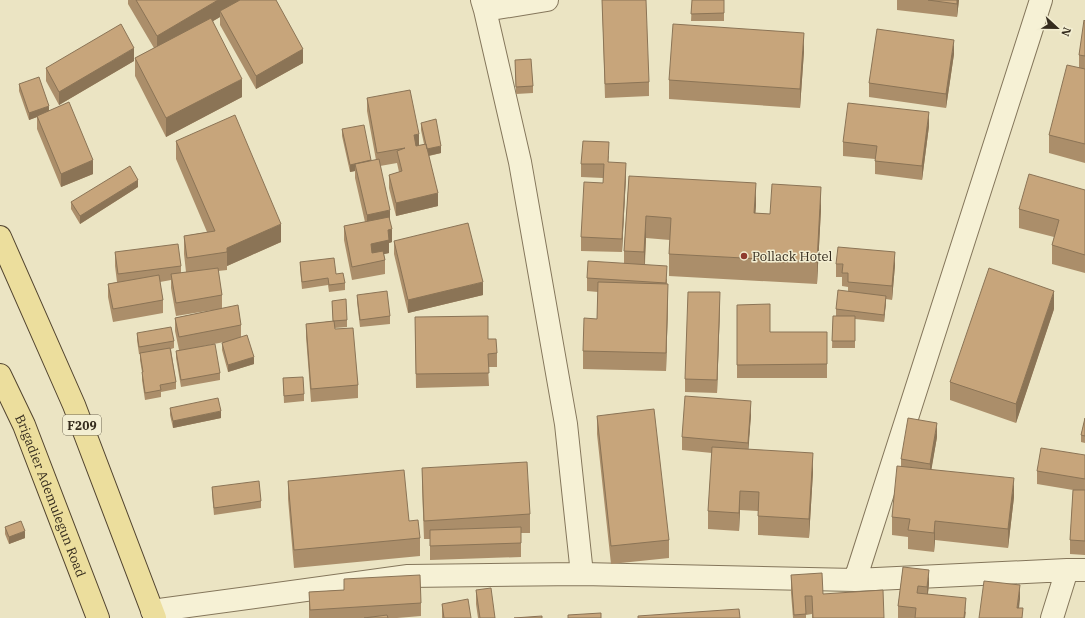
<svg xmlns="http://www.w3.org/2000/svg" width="1085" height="618" font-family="'IBM Plex Serif',serif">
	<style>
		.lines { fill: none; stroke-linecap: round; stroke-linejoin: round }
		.minor-casing { stroke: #84765b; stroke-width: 24 }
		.primary-casing { stroke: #52442f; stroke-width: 24 }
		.minor { stroke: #f6f1d5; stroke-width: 22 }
		.primary { stroke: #ecde9d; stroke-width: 22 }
		.wall { fill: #ab8e6a }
		.shaded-wall { fill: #8b7456 }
		.building { fill: #c7a57b; stroke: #8b7456 }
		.poi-dot { fill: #8f3b2f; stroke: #f3eed2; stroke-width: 1.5 }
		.labels { text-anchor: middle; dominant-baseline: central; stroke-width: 3; stroke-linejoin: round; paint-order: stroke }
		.shield { fill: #f3eed2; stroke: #6e6654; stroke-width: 1 }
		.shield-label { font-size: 12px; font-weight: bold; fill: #352c1e }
		.poi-label { font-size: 13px; fill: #352c1e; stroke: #f3eed2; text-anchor: start }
		.street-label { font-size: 13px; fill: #352c1e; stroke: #f3eed2 }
	</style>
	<rect width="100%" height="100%" fill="#ebe4c3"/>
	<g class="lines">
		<defs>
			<path id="minor" d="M482,0l3,10 35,152 46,262 16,150
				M485,10l62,-10
				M855,580l186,-580
				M152,611l256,-35 174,-2 273,6 212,-10h18
				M1052,618l15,-48"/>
			<g id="primary">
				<path d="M0,237l74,168 81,213"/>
				<path id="s1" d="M0,375l24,50 74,193"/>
			</g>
		</defs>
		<use href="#minor" class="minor-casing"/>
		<use href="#primary" class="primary-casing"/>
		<use href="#minor" class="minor"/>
		<use href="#primary" class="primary"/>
	</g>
	<path class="wall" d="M128,0h148l27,63 -47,26 -36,-64v-8l-7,4 29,76 -76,40 -31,-61v-18l19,-10 -26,-44z
		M602,0l47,82v14l-44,2z
		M692,0h32v21h-33z
		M897,0h62l-2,17 -60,-7z
		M1085,21v142l-36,-10v-18l30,-67v-13z
		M804,51l-4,57 -131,-9v-19z
		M954,54l-8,54 -77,-11v-14z
		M515,60l18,26v7l-17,1z
		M134,61l-75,44 -13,-24v-13z
		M19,84l30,26 44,64 -32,13 -24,-58v-12l-8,3 -10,-29z
		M367,98l52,48 5,-2 -3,-14v-7l20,30 -12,3 9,50 -42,10 -7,-28v-13l10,-3 -2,-9 -17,3 10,55 2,21 -3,1v10l-5,1 1,6v14l-33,6 -8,-40v-14l21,-4 -10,-44v-7l-5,1 -8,-36v-7l29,32 5,-1 -9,-49z
		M929,126l-7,54 -47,-6v-15l-32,-3v-14z
		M176,141l105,101 -54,24v4l-9,1 4,24v14l19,16v12l13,27 -26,8 -6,-22v-7l2,-1 -20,4 16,27v7l-39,7 -5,-29v-7l3,-1 -4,-19v-13l38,-8 -37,6 -5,-28v-8l-11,2 3,18v13l-50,9 -5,-25v-13l9,-2 -2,-16v-14l66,14v7l5,-1 -2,-18v-18l23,-4 -31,-73z
		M609,156l-1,6 18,14 -4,76 -41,-1v-14l22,-54v-5l-22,-1v-13z
		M629,176l127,29 -1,8 15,1 51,-5 -4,75 -148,-8v-22l1,-14 -24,-2 -1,26 22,15v5l1,19 -2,68 -83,-2v-18l14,-32 1,-27 -11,-1v-13l37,-15v-12z
		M138,187l-58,37 -9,-15v-7z
		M1085,190v83l-33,-9v-19l2,-8 -35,-9v-19z
		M394,241l89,54 -75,18 -14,-59z
		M300,262l36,12 9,9v7l-16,2 -1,-7 -26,4 -2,-20z
		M836,264l59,1 -3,35 -6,-1 -2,23 -29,-3v29h-23l1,-32h3v-7l12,-18v-4l-6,-1v-9h-6z
		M357,295l33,21v8l-30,3 -3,-25z
		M332,301l15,19v7l-13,1 24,57v13l-47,4 -5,-65v-13l27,-3z
		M737,305l33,27h57v46h-90z
		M720,306l-3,87 -32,-1v-13z
		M1054,309l-38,114 -66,-23v-18z
		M415,317l73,22 9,14v14h-9l1,19 -73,2z
		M137,333l37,8v7l-3,1 5,33v7l-15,3v5l-16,3 -3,-20v-8l-2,-12v-6h-1l-2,-14z
		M283,378l21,16v7l-20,2z
		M170,408l51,10 -48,10 -3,-13z
		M751,415l-3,34 65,23 -4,66 -51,-3v-24l-18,-1 -1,21 -31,-2v-18l4,-58 -30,-3v-13z
		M597,416l72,124v18l-58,6 -14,-130z
		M1085,418v25l-4,-1v-7z
		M937,437l-6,33 83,27 -6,51 -73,-8 -1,12 -26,-3v-12l-16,-2v-18l9,-51v-7z
		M1085,455v100l-15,-1v-14l3,-50 -36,-6v-13z
		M422,468l108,46v19h-9v24l-91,3v-21h-6l-2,-52z
		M288,481l121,40 11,17v18l-126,12 -6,-69z
		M212,487l49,14v7l-47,7 -2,-21z
		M5,527l20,11 -16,6 -4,-10z
		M903,567l26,17 -1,10 38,18 -1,6h-67v-12z
		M791,575l32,19 61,24h-72v-4l-6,1v3h-13l-2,-25z
		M344,579l77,24v13l-24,2h-88v-26l35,-2z
		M476,590l19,28h-17l-2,-14z
		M442,604l29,14h-29z"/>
	<path class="shaded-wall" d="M218,0h31l-29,11v6l-63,37v-18z
		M957,0h2l-2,17z
		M804,33v18l-4,57v-19z
		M954,40v14l-8,54v-14z
		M134,48v13l-75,44v-13z
		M303,49v14l-47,26v-13z
		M242,79v18l-76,40v-19z
		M49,106v7l-12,3v1l-8,3v-7z
		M929,112v14l-7,54v-14z
		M419,134v13l-5,1v-13z
		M441,146v7l-14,3v-7z
		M93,160v14l-32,13v-13z
		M371,160l-16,4v7l-5,1v-7z
		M626,163v13l-4,76v-13z
		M138,180v7l-58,37v-8z
		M756,183v22l-2,30v-22z
		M821,187v22l-4,75v-22z
		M438,193v13l-42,10v-13z
		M390,210v14l-23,5v-14z
		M646,216v22l-2,36v-22z
		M281,224v18l-54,24v-18z
		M392,229v13l-3,1v10l-18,4v-13l17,-14z
		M895,252v13l-3,35v-14z
		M483,282v13l-75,18v-13z
		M668,284v19l-2,68v-18z
		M1054,291v18l-38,114v-19z
		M720,292v14l-3,87v-13z
		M886,296v7l-2,19v-7z
		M254,357v7l-26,8v-7z
		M751,401v14l-3,41v-13z
		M221,411v7l-48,10v-7z
		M937,423v14l-7,41v-14z
		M813,453v19l-4,66v-19z
		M1014,478v19l-6,51v-19z
		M740,491v19l-1,21v-18z
		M935,521v19l-1,12v-19z
		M25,531v7l-16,6v-7z
		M929,570v14l-2,16v-13z
		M1020,585v14l-2,19 -1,-10z
		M966,598l-1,20h-1z"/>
	<path class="building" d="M136,0h82l-61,36z
		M240,0h36l27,49 -47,27 -36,-65z
		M602,0h44l3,82 -44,2z
		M692,0h32v13l-33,1z
		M928,0h29v4z
		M211,18l31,61 -76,39 -31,-60z
		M1084,20l1,1v35l-6,-1z
		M121,24l13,24 -75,44 -13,-24z
		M673,24l131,9 -4,56 -131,-9z
		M877,29l77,11 -8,54 -77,-11z
		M531,59l2,27 -17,1 -1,-27z
		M1067,65l18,4v75l-36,-9z
		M39,77l10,29 -20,7 -10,-29z
		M410,90l9,44 -5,1 2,11 10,-2 12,49 -42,10 -7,-28 13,-4 -5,-20 8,-3 -28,5 -10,-55z
		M69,102l24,58 -32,14 -24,-58z
		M848,103l81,9 -7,54 -47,-5 2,-15 -34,-4z
		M235,115l46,109 -54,24v4l-40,6 -3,-22 31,-5 -39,-90z
		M436,119l5,27 -14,3 -6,-26z
		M364,125l7,35 -21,5 -8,-36z
		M583,141l26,1 -1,20 18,1 -4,76 -41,-2 3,-55 19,1 1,-19h-23z
		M379,159l11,51 -23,5 -12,-51z
		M130,166l8,14 -58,36 -9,-14z
		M1029,174l56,16v65l-33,-10 7,-25 -40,-11z
		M629,176l127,7 -2,30 16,1 2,-30 49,3 -4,75 -148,-8 2,-36 -25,-2 -2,36 -20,-1z
		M389,217l3,12 -4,1 1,10 -18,4 1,9 11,-2 2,9 -33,7 -8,-41z
		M468,223l15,59 -75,18 -14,-59z
		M178,244l3,22 -63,8 -3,-22z
		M838,247l57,5 -3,34 -44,-4v-9h-6l1,-9h-7z
		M334,258l2,16 7,-1 2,10 -16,2 -1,-7 -26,4 -2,-20z
		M588,261l79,5 -1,17 -79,-5z
		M218,268l4,27 -46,8 -5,-29z
		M989,268l65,23 -38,113 -66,-22z
		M159,275l4,25 -50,9 -5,-25z
		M598,282l70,2 -2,69 -83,-2 1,-33 13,1z
		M838,290l48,6 -2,19 -48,-6z
		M387,291l3,25 -30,4 -3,-25z
		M688,292h32l-3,88 -32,-1z
		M346,299l1,21 -14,1 -1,-20z
		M770,304v28h57v32l-90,1v-60z
		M238,305l3,20 -62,12 -4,-19z
		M488,316v23h8l1,14 -9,1 1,19 -73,1 -1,-57z
		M833,316h22v25h-23z
		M334,321l1,8 18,-1 5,57 -47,4 -5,-65z
		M171,327l3,14 -35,6 -2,-14z
		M247,335l7,22 -26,8 -6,-22z
		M215,344l5,29 -39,7 -5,-29z
		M170,348l6,34 -16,3 1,5 -16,3 -3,-21h1l-3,-19z
		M303,377l1,17 -20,2 -1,-18z
		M685,396l66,5 -3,42 -66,-6z
		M218,398l3,13 -48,10 -3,-13z
		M654,409l15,131 -58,6 -14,-130z
		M908,418l29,5 -7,41 -29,-5z
		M1085,418v18l-4,-1z
		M712,447l101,6 -4,66 -51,-3 1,-24 -19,-1 -1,22 -31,-2z
		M1041,448l44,7v24l-48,-8z
		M527,462l3,52 -106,7 -2,-53z
		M897,466l117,12 -6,51 -73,-8 -1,12 -26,-3 2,-11 -18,-2z
		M404,470l5,51 9,-1 2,18 -126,12 -6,-69z
		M259,481l2,20 -47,7 -2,-21z
		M1073,490h12v51l-15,-1z
		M21,521l4,10 -16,6 -4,-10z
		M521,527v16l-91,3v-16z
		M903,567l26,3 -2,17 -9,-1 -1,7 49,5 -2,20h-49l1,-10 -18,-2z
		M822,573l1,21 60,-4 1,28h-71l-1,-22h-7l1,18 -12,1 -3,-40z
		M420,575l1,28 -111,7 -1,-18 35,-2v-11z
		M984,581l36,4 -3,23h6l-1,10h-43z
		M491,588l4,30h-15l-4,-28z
		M468,599l3,19h-27l-2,-14z
		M739,609l1,9h-102v-2z
		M601,613v5h-33v-3z
		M387,615l1,3h-24z
		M542,616v2h-28z"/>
	<circle class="poi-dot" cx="744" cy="256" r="4"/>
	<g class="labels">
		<rect class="shield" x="63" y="415" width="38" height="20" rx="3"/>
		<g class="shield-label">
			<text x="82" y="425">F209</text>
		</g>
		<g class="poi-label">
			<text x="752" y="256">Pollack Hotel</text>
		</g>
		<g class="street-label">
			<text stroke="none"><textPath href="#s1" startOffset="131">Brigadier Ademulegun Road</textPath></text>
		</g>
	</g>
	<g transform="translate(1057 28) rotate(112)" stroke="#f3eed2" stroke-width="3" paint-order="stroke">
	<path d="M0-3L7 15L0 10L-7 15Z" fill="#352c1e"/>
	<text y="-6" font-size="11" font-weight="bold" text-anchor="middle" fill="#352c1e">N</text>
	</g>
</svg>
